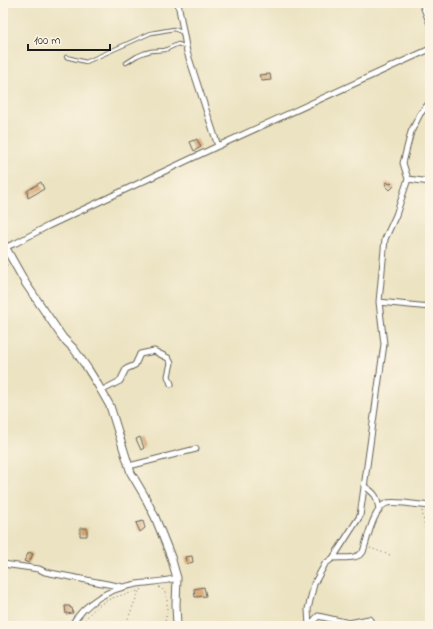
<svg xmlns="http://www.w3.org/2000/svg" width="433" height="629" font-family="'Indie Flower',sans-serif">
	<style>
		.building { fill: #d4a16a }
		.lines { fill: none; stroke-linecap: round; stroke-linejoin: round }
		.lane-casing { stroke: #656256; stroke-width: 4.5 }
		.street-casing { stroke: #656256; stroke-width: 7 }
		.secondary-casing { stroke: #656256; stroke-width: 9 }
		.path { stroke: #656256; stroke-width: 1; stroke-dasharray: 1 3; stroke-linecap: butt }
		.lane { stroke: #fff; stroke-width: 2.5 }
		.street { stroke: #fff; stroke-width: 5 }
		.secondary { stroke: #fff; stroke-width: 7 }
	</style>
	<rect width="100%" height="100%" fill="#fcf5e5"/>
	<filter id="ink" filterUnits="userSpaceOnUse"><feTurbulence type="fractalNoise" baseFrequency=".025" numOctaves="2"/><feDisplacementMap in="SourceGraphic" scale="8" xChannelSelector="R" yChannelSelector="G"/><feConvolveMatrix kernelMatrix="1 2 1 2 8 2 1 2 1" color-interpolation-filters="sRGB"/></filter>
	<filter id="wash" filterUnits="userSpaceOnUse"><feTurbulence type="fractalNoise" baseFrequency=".012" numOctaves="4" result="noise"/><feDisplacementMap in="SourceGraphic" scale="16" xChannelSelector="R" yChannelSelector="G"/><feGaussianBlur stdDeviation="0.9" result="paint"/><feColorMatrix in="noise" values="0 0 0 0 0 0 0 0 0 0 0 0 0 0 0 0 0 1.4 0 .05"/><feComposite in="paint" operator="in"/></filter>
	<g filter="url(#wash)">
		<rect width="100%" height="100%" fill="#ece3c2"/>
		<g id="blocks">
			<path class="building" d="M270,74l1,6 -9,1 -3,-6z
				M197,139l4,8 -7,4 -4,-9 3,-2v1z
				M41,182l3,7 -16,9 -1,-7z
				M387,182l2,2 2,-1 3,3 -4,4 -5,-5z
				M140,437l4,11 -3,2 -5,-11z
				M143,521l2,7 -5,4 -4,-9z
				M80,528h7v8h-7z
				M29,552l4,2 -4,9 -5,-2z
				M192,556l1,6 -6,2 -2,-7z
				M204,587l2,9 -11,1 -1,-8z
				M65,606h5v2h2l1,5 -7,1z"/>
		</g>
	</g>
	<g filter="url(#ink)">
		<use href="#blocks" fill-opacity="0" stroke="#656256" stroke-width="1"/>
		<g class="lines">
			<defs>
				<path id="lane" d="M66,57l20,5 65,-29 23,-4 10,4
					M126,63l11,-7 7,-3 7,-2 14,-1 13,-6 6,2 1,2"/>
				<path id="street" d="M178,3l9,49 31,94
					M422,3l8,21
					M408,179l22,3
					M6,247l10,-4 32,-17 170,-80 212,-97
					M379,302l51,5
					M101,391l19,-10 6,-12 9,-4 5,-11 14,-3 14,7 3,5 -3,13 3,8
					M129,466l67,-17
					M364,486c12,8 13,10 15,24
					M333,558c10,-1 23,2 30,-6 4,-12 11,-45 24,-49 8,-2 33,2 43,3
					M3,564l36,5 6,3 78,15
					M71,626c15,-25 37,-37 66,-42 13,-2 26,-2 40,-6
					M309,626l-1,-17 6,-25 11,-20 8,-6 27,-42 24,-172 -5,-42 6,-63 11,-24 12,-36 -5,-16 8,-31 9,-18 10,-12
					M309,626l9,-10 31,7 20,-4 5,7"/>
				<path id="secondary" d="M3,243l23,41 37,54 11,11 14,20 10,16 12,21 21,67 13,22 11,22 16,40 6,21 -1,27 1,21"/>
			</defs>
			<use href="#lane" class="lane-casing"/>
			<use href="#street" class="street-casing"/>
			<use href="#secondary" class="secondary-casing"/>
			<path class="path" d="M3,263l6,3
				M422,511l3,17 5,4
				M370,548l20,7
				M159,587c12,5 8,28 5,39
				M80,626c5,-6 10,-14 17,-19 11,-10 27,-12 41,-16
				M125,626l14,-35 5,-3"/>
			<use href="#lane" class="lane"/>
			<use href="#street" class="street"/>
			<use href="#secondary" class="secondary"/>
		</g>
	</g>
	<rect width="433" height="629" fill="none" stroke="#fcf5e5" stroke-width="16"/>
	<path d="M28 44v6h82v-6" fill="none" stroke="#1c1c1c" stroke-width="2"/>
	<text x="34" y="44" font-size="12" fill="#1c1c1c" stroke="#fcf5e5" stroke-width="3" paint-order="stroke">100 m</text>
</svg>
